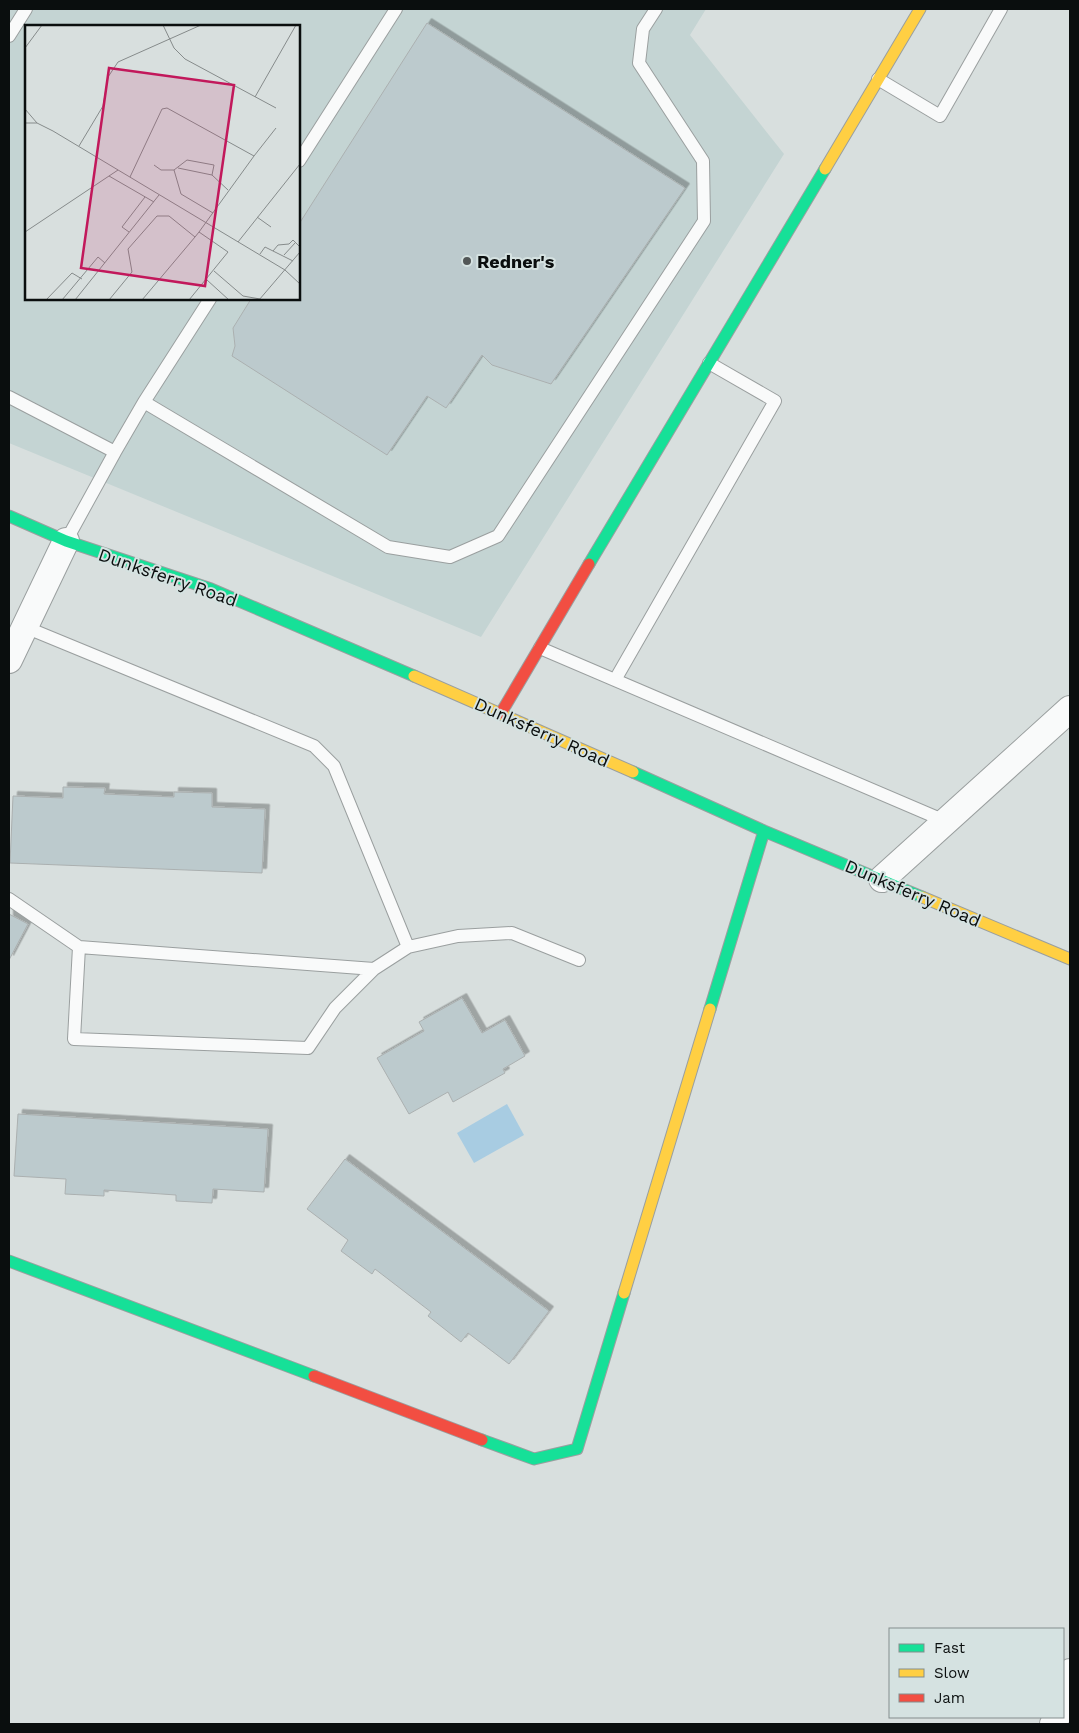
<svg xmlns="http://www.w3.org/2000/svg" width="1079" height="1733" font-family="'Work Sans',sans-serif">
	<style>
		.built { fill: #c4d4d3; fill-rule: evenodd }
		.water { fill: #a8cce2 }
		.building { fill: #bccacd; stroke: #abb0b0; filter: url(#shadow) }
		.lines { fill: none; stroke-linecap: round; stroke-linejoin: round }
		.lane-casing { stroke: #9a9f9f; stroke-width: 14 }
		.street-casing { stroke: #9a9f9f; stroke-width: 28 }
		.fast-casing { stroke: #9a9f9f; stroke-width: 13 }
		.slow-casing { stroke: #9a9f9f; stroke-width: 13 }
		.jam-casing { stroke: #9a9f9f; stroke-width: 13 }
		.lane { stroke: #f9fafa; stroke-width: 12 }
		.street { stroke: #f9fafa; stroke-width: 26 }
		.fast { stroke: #16e098; stroke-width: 11 }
		.slow { stroke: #ffcf43; stroke-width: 11 }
		.jam { stroke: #f24e42; stroke-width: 11 }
		.poi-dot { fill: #525757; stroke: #d5e2e1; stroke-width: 2 }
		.labels { text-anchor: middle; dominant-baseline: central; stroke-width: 4; stroke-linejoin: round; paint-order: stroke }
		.poi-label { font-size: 18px; font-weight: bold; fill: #0a0e0e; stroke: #d5e2e1; text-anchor: start }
		.street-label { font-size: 18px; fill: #0a0e0e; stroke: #d5e2e1 }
		.inset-road { fill: none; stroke: #868b8b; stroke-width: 1 }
		.view { fill: #c2185b; fill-opacity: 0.15; stroke: #c2185b; stroke-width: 2.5 }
		.inset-edge { fill: none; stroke: #0a0e0e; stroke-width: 2.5 }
	</style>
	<defs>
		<filter id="shadow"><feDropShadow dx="4.5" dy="-4.5" stdDeviation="0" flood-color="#0004"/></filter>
	</defs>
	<rect width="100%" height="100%" fill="#d8dfde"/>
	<path class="built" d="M9,9h697l-16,26 94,119 -303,483 -472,-194zM26,26h273v273h-273z"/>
	<path class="water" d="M507,1104l17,31 -50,28 -17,-30z"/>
	<path class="building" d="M427,23l258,165 -134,196 -59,-19 -10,-10 -36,53 -19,-12 -40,59 -155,-99 3,-10 -2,-18 18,-29h48v-75z
		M63,787l42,1 -1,6 70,3v-5l38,1v14l53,2 -3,64 -252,-10 3,-67 50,2z
		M9,914l19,10 -19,36z
		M462,998l20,35 23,-13 20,36 -22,13 2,4 -52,29 -5,-10 -39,22 -32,-56 47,-27 -5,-9z
		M18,1114l250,15 -4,63 -51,-3 -1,14 -36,-2v-6l-72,-5v6l-39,-2 1,-15 -52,-3z
		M345,1159l204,152 -40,53 -41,-31 -7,9 -33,-26 3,-4 -56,-43 -3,5 -31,-23 7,-11 -41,-31z"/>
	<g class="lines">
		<defs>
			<path id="lane" d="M9,36l17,-27
				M878,79l62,37 61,-107
				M299,161l97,-152
				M9,397l106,55 -49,89
				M144,402l66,-103
				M115,452l29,-50 244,145 62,10 48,-21 206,-315 -1,-60 -64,-98 4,-34 13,-20
				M25,627l289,119 20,20 74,181
				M540,648l405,173
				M615,680l160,-279 -66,-38
				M9,899l70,48 -5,92 234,9 27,-40 39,-39 34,-22 50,-11 54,-3 67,27
				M79,947l295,22"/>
			<path id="street" d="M9,660l57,-119
				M882,879l188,-170
				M1063,1703l7,-31
				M1053,1724l4,-7"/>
			<path id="fast" d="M9,516l57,25 145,48 203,87
				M589,564l236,-395
				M633,772l131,59 158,66
				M710,1009l54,-178
				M9,1261l305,115
				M482,1440l52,19 43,-10 47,-156"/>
			<path id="slow" d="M825,169l95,-160
				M414,676l219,96
				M922,897l148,62
				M624,1293l86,-284"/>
			<path id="jam" d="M501,713l88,-149
				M314,1376l168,64"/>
		</defs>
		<use href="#lane" class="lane-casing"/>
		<use href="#street" class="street-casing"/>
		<use href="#fast" class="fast-casing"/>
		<use href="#slow" class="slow-casing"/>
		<use href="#jam" class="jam-casing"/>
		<use href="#lane" class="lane"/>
		<use href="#street" class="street"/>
		<use href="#fast" class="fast"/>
		<use href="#slow" class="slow"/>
		<use href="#jam" class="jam"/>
	</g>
	<circle class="poi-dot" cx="467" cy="261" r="5"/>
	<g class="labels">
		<g class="poi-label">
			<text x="477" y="261">Redner's</text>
		</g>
		<g class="street-label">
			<text transform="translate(168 577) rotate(19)">Dunksferry Road</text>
			<text transform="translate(542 732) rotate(24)">Dunksferry Road</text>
			<text transform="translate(913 893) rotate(23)">Dunksferry Road</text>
		</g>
	</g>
	<g transform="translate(25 25)">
		<rect width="275" height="275" fill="#d8dfde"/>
		<path class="inset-road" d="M138,0l11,23 11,11 91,49M0,23l17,-23M230,72l41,-72M0,84l12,14M0,98h12l16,8 232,139 15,14M54,121l24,-40 5,-29 10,-15 83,-37M229,131l22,-28M129,140l7,5h13l13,-10 27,5 -2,10 16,15M153,143l34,7M149,145l7,24 32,19M84,151l45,26M105,152l32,-68 5,-1 87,48 -55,76 29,20 -39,48M232,192l14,10M0,207l93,-62M104,207l-7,-5 23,-30M213,217l62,-78M248,226l5,-6 11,-1 4,-4 7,7M235,229l5,-7 28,14M259,230l11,-12M189,246l29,25 17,3M182,255l22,20M21,275l26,-27 10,6M37,275l36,-43 7,6M50,275l84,-105M84,275l23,-28 -4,-23 29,-33h12l26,21 4,-5M117,275l53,-63M234,275l41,-48"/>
		<path class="view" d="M84,43l125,17 -29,201 -124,-18z"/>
		<rect width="275" height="275" class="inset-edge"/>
	</g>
	<rect width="1079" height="1733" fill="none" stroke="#0a0e0e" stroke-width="20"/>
	<rect x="889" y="1628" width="175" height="90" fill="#d5e2e1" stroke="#848d8d"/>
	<rect x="899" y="1644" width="25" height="8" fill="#16e098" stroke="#848d8d"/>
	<text x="934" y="1653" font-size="15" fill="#0a0e0e">Fast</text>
	<rect x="899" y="1669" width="25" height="8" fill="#ffcf43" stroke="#848d8d"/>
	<text x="934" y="1678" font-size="15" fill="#0a0e0e">Slow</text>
	<rect x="899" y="1694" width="25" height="8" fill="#f24e42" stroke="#848d8d"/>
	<text x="934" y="1703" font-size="15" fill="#0a0e0e">Jam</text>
</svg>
